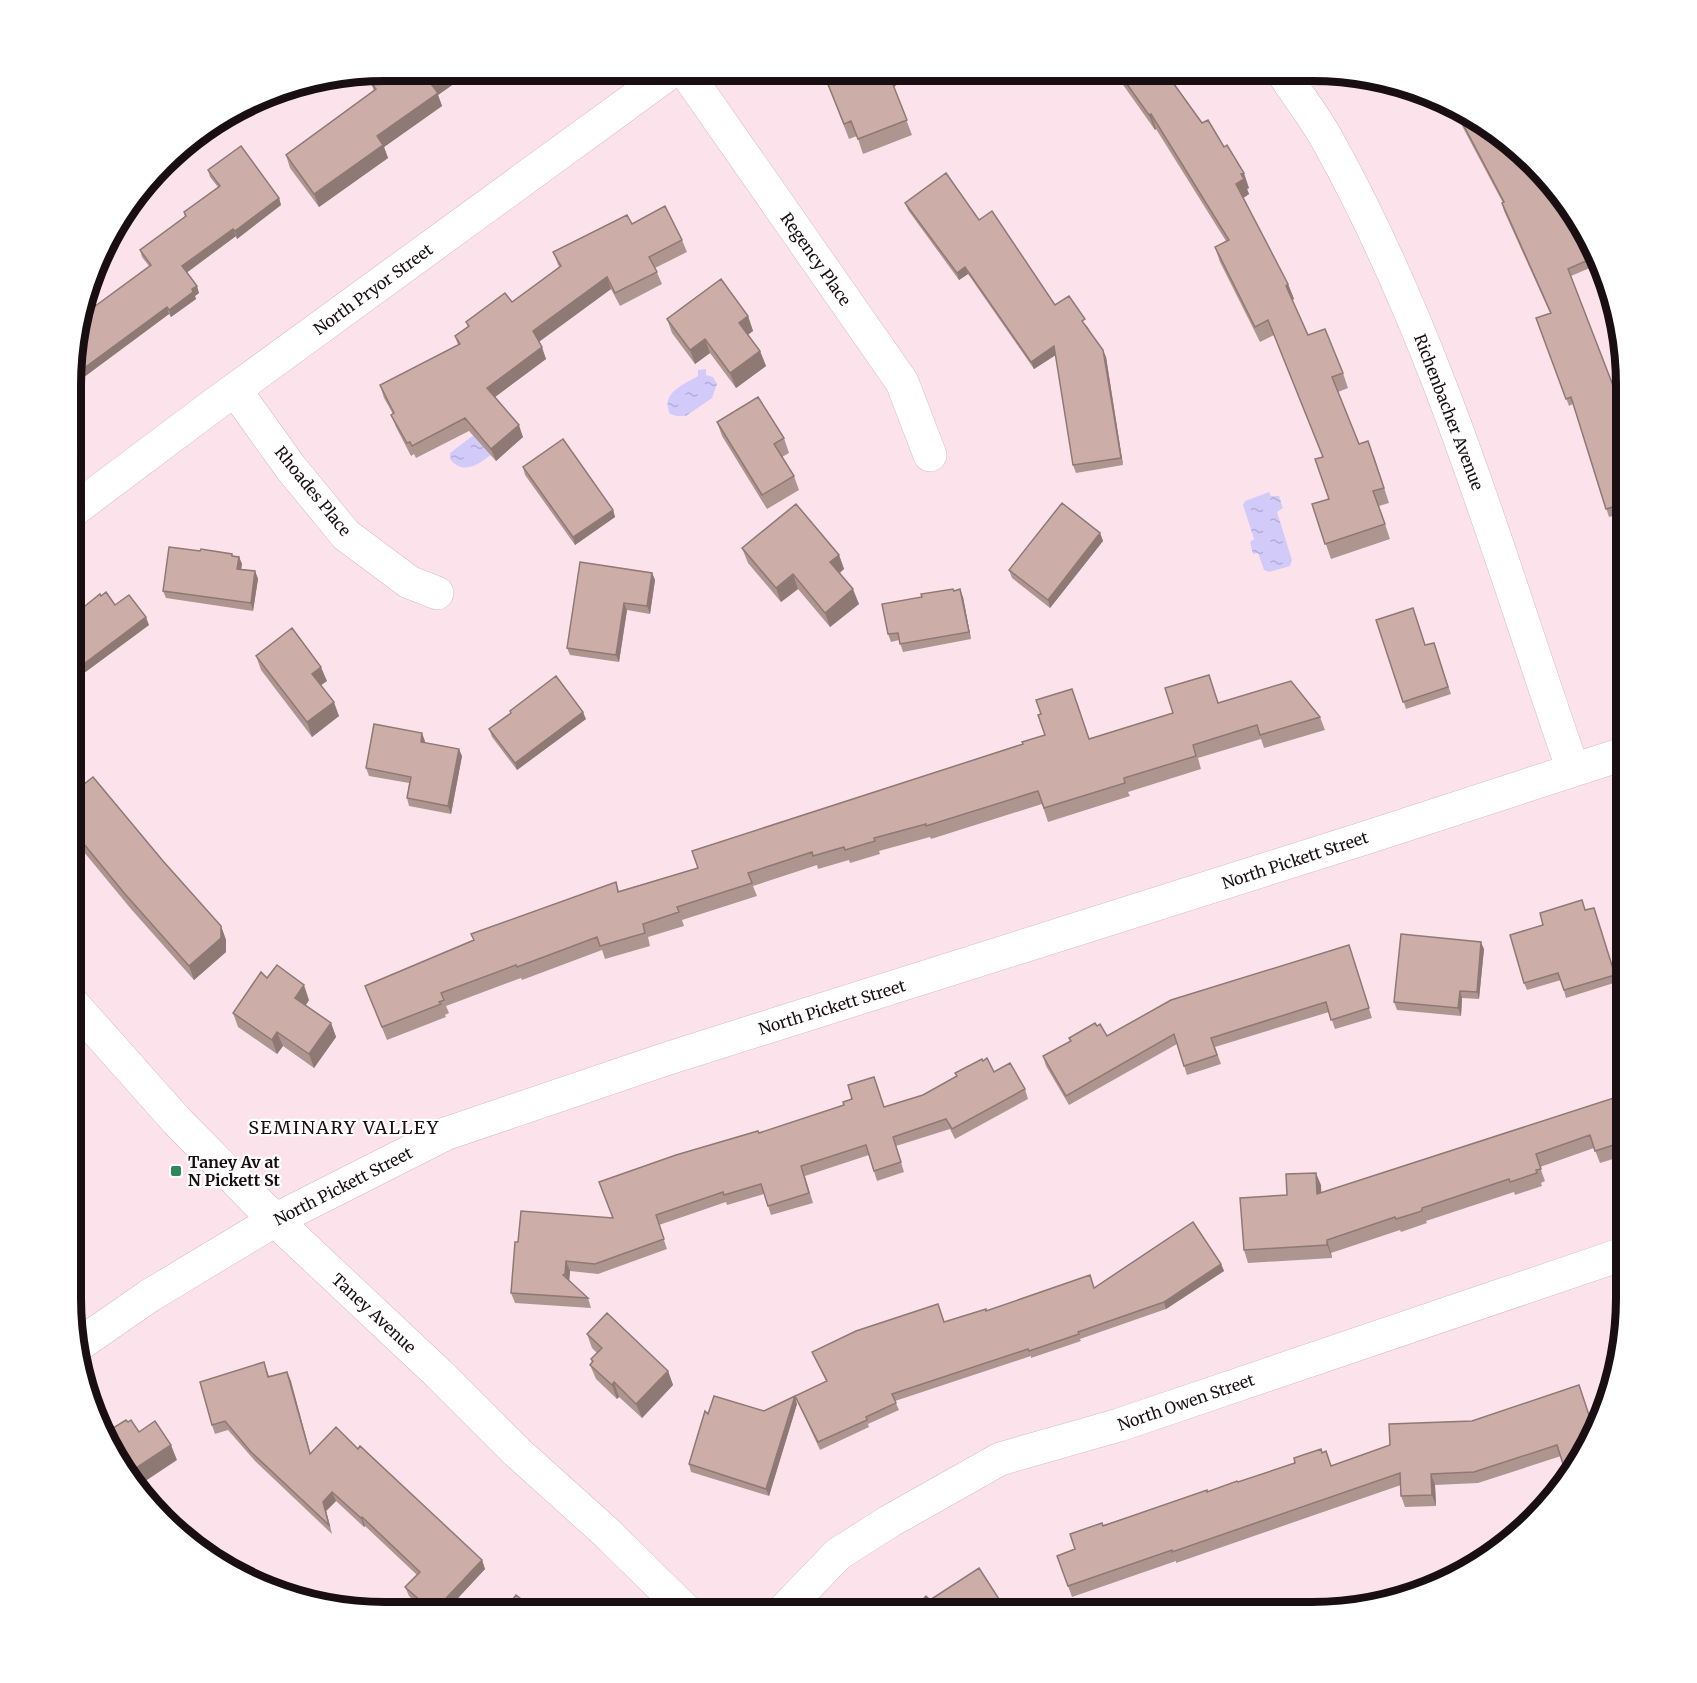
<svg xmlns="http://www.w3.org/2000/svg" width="1697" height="1683" font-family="Merriweather,serif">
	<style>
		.water { fill: url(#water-ripples) }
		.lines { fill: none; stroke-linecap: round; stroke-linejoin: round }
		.minor-casing { stroke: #d8b9c3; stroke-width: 34 }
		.tertiary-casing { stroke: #d8b9c3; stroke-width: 34 }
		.minor { stroke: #fff; stroke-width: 33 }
		.tertiary { stroke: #fff; stroke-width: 33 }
		.wall { fill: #af9590 }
		.shaded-wall { fill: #8f7975 }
		.building { fill: #ccada7; stroke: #8f7975; stroke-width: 1.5 }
		.poi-dot { fill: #2f875c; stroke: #fff; stroke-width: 2 }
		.labels { text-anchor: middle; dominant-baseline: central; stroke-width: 4.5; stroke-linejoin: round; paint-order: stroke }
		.street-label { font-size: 16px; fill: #190f12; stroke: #fff }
		.poi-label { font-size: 16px; font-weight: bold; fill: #190f12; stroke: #fff; text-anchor: start }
		.neighbourhood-label { font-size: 18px; letter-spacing: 1.5px; fill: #190f12; stroke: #fff }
		.rim { fill: none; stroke: #190f12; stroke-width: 8 }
	</style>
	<defs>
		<pattern id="water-ripples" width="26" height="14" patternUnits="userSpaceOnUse" patternTransform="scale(1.5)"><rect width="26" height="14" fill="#d2cbfa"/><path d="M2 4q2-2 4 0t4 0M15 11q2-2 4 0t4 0" fill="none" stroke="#b4add5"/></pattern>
	</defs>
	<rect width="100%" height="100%" fill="#fce3eb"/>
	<path class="water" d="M706,369v6l7,2 4,7 -5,14 -26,18h-9l-7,-2c-10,-21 13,-29 28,-38v-6z
		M479,431l18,19c-14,11 -32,28 -47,9v-6z
		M1269,492l2,4h8l4,12 -6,4 15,48 -2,6 -21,6 -5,-2 -6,-17 -5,1 -3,-12 4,-3 -11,-34 2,-4z"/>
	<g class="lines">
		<defs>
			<path id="minor" d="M685,71l217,311 28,73
				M1283,73c15,23 32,44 45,68 110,198 171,416 245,629
				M235,390l56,78 55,67 63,47 28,11
				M75,509l140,-105 457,-333
				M77,1346l72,-50 126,-76 170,-86 221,-75 699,-221 261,-85
				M782,1612l56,-58 52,-33 110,-62 119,-34 507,-172"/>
			<path id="tertiary" d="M73,1004l104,117 98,99 164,154 78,78 90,81 80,79"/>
		</defs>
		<use href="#minor" class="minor-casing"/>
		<use href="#tertiary" class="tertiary-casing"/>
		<use href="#minor" class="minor"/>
		<use href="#tertiary" class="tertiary"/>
	</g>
	<path class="wall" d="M388,71h84l-34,24 4,11 -58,41 4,11 -69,49 -29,-39 -4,-13 88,-64 -3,-8z
		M823,72h91l-20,15 18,48 -49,19 -6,-18 -8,3z
		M1114,72l57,1 -3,2 81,113 -2,1 2,5 -6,4 45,86 6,15 -2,1 16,35 35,38 5,15 -10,4 21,52 15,12 15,47 -10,3 11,33 -59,20 -19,-55 17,-5 -6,-42 -49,-122 -14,7 -40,-80 -5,-15 11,-6 -70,-112 -1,1z
		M1452,107l17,6 82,73 11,8 36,68 1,2 -28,12 53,138h2v98l-17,5 -36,-113 -4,2 -33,-88 14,-5 -46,-102 -2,-8h1z
		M208,170l71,28 2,7 -44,34 -1,-3 -49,36 12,21 -4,3 1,3 -25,18 -2,-3 -93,69v-59l73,-58 -7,-9 -2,-7 45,-33 -1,-5 34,-25 -8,-10z
		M905,203l74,17 76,85 32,21 19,31 17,108 -47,8 -3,-8 -17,-110 -22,14 -66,-95 -9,6 -51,-70z
		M632,224l50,16 5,12 -32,16 7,16 -42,22 -9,-17 -72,53 7,17 -51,38 28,40 -27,24 -27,-30 -53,27 -2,-4 -3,2 -15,-29 -5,-12 2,-1 -9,-16 -4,-13 78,-40 -3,-9 13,-9 -2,-5 46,-20 47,-35 -6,-15z
		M748,316l5,15 -5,4 12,16 6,15 -30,22 -26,-35 -15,11 -23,-31 -5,-14z
		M717,422l67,16 5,15 -7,4 12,19 5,14 -32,19 -45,-73z
		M523,467l90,43 2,7 -40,28 -50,-70z
		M1100,533l3,8 -53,67 -38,-30 -3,-8z
		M742,548l97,7 5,14 -4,4 19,31 -29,23 -32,-38 -17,13 -33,-39z
		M1626,550v59h-2l-5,-14z
		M200,551l32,3 1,2 6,1 3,7 -1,5 14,2 3,8 -5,32 -87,-13 -3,-7z
		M652,573l3,7 -5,34 -23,-4 -8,52 -49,-7 -3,-7z
		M954,591l9,6 8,42 -68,13 -4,-12 -8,2 -3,-8z
		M101,596l48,29 -69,51 -5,-7v-55z
		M1376,620l49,25 9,-2 17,51 -45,15z
		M256,656l71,25 -6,4 18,31 -27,21 -51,-67z
		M1209,675l9,28 102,14 5,13 -61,18 -3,-9 -63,19 3,11 -73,23 2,4 -82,26 -6,-18 -111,35 -1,-2 -51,14 1,3 -30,9 -1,-3 -31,9 -1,-4 -64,21 4,10 -75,24 2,6 -36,11 2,9 -45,13 -3,-9 -80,30 -1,-2 -75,28 3,7 -4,2 1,2 -59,23 -22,-54 251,-104 3,9 79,-23 325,-124 22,-9 32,-33 12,37 84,-26z
		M510,711l76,8 -69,51 -25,-33 -3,-8 22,-16z
		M425,741v2l37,13 -11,58 -42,-8 -2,-8 2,-15 -40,-7 -3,-8z
		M74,792l147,134 5,14v12l-32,28 -63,-71 -57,-69z
		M1594,908l23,74 -51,16 -5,-18 -34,10 -3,-7 19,-58z
		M1349,945l23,73 -37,11 -6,-17 -114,35 6,17 -34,11 -10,-31 -108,61 -23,-39 -3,-10 27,-15 -1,-3 28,-12 10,10z
		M1484,949l-5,50 -17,-1 -1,18 -64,-6 -3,-8z
		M267,978l42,22 -3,5 25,18 5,14 -22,31 -31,-22 -6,8 -39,-27 -5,-14z
		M983,1061l11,11 31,17 3,10 -73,40 -5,-10 -54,17 8,26 -27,9 -8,-26 -64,21 8,27 -42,12 -7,-21 -37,11 -1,-3 -67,23 8,24 -69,25 -28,-3 -1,10 19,17 3,10 -76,-5 -4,-10 7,-51 95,-24 146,-85 85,-28 8,-6 22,-22 10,30 39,-12 34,-18 -2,-4z
		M1626,1094v61l-26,8 -6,-15 -54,19 5,14 -4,2 1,3 -27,9 -1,-3 -88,29 1,2 -26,9 -1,-2 -69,23 1,5 -84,5 -4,-13 43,-55 34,-10v8z
		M1221,1264l3,7 -58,38 -86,30 1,2 -50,17v-2l-136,45 4,9 -31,14 1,3 -49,23 -25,-54 31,-15 -14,-29 133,-30 41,-11 108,-23z
		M587,1334l81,37 5,14 -31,33 -23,-21 -2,2 -21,-20 -6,-14 2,-2 -1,-4 6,-6 -5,-5z
		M264,1362l5,14 18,-4 23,82 48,-5 124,111 3,9 -40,43h-19l-17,-16 -4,-9 12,-12 -52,-49 -1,1 -28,-26 -10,10 6,23 -77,-73 -27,-31 -13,4 -3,-9z
		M797,1404l-28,92 -78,-24 -2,-8 19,-50 56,-3z
		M1594,1437l-25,37 -2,1 -6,-19 -83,27 -43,2 1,21 -31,1 -4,-11v-11l-225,78v-2l-104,36 -15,-41 18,-7 28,-24 135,-43 84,-29 9,12z"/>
	<path class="shaded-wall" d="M449,71h23l-34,24 4,11 -58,41 4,11 -69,49 -5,-13 63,-58 54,-52z
		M888,72h26l-21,15z
		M1151,114l5,15 -1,1 -6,-15z
		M1244,173l5,15 -2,1 2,5 -7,5 -6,-15 5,-10z
		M279,198l2,7 -44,34 -2,-8z
		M233,229l3,7 -51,38 -3,-8z
		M965,267l3,7 -9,6 -2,-7z
		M607,277l4,12 -74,54 -4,-12z
		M1288,284l6,15 -3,2 -5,-15z
		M197,286l2,7 -4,3 1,3 -25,18 -2,-7 23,-21z
		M167,307l2,7 -93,69v-9z
		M748,316l5,15 -9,6 -5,-14z
		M705,339l5,14 -15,11 -5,-14z
		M1054,346l3,8 -23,15 -3,-7z
		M542,347l4,12 -55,41 -4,-12z
		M1103,350l3,7 17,108 -2,-7z
		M760,351l6,15 -30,22 -6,-15z
		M519,425l4,12 -27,24 -5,-12z
		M613,510l2,7 -40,28 -2,-8z
		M1100,533l3,8 -53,67 -2,-8z
		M839,555l5,14 -9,7 -5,-14z
		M239,557l3,7 -2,12 -3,-7z
		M255,571l3,8 -5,32 -2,-8z
		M652,573l3,7 -5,34 -3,-8z
		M793,574l5,15 -17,13 -5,-14z
		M853,589l6,15 -29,23 -5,-14z
		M960,589l3,8 8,42 -2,-7z
		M624,603l3,7 -8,52 -3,-7z
		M146,617l3,8 -69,51 -3,-7z
		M321,667l6,14 -10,7 -5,-14z
		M334,702l5,14 -27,21 -5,-15z
		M583,712l3,7 -69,51 -2,-7z
		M422,733l3,8 -1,8 -3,-7z
		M459,749l3,7 -11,58 -3,-8z
		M221,926l5,14v12l-32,28 -5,-14z
		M1481,942l3,7 -5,50 -2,-7z
		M304,985l5,15 -8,12 -6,-14z
		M1460,991l2,7 -1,18 -3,-8z
		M331,1023l5,14 -22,31 -5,-14z
		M277,1032l6,14 -6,8 -5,-14z
		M77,1173l5,14 -10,9v-19z
		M1316,1173l5,12 1,22 -5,-13z
		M1327,1240l4,13 1,5 -5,-13z
		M566,1261l4,10 -1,13 -4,-10z
		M1221,1264l3,7 -58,38 -2,-7z
		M668,1371l5,14 -31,33 -6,-14z
		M287,1372l4,9 22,82 -3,-9z
		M614,1382l5,15 -2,2 -5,-14z
		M795,1396l2,8 -28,92 -3,-7z
		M171,1445l6,15 -42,28 -8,-14z
		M1431,1474l4,11 1,21 -4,-11z
		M332,1492l4,9 -10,10 6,23 -9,-32z
		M362,1517l3,9 -1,1 -3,-9z
		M482,1560l3,9 -40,43h-12z
		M999,1599l3,9 -6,4h-15l3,-3z"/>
	<path class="building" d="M388,71h61l-18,13 7,9 -61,43 6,9 -69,49 -28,-39 90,-66 -5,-6z
		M823,72h65l19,48 -49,19 -7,-18 -7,3z
		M1119,73h47l36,50 6,-3 16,27 3,-2 17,28 -3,1 3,5 -8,5 52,100 -2,2 22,49 17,-6 18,44 -11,4 27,67 9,-3 16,47 -11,3 12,33 -60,20 -13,-40 17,-5 -14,-40 8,-2 -55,-137 -13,7 -40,-80 14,-7 -78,-126 -2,1z
		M1454,107l15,6 81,71 1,2 1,-1 10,9 33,63 -27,12 56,145h2v89l-20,6 -35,-112 -5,2 -30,-81 15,-5 -49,-110 2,-1z
		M241,146l38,52 -44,33 -2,-2 -51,37 15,20 -5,3 1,3 -24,18 -2,-3 -91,67v-50l5,-12 2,3 68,-50 -11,-15 46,-34 -2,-4 36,-26 -12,-16z
		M946,173l33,47 13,-9 63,94 14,-9 16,23 -3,2 21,29 18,108 -48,7 -19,-119 -23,16 -66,-95 -8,6 -52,-70z
		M665,206l17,34 -33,17 8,15 -42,21 -8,-16 -74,54 9,16 -55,41 32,37 -28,24 -26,-31 -53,28 -2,-4 -3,1 -16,-28 3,-2 -14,-28 80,-41 -5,-8 14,-10 -3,-4 39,-29 7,9 49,-36 -8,-14 74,-37 5,9z
		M721,279l27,37 -9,7 21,28 -30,22 -25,-34 -15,11 -23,-31z
		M758,397l26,41 -10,6 20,32 -32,19 -45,-73z
		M563,439l50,71 -40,27 -50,-70z
		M1062,503l38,30 -52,67 -39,-30z
		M796,504l43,51 -9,7 23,27 -28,24 -32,-39 -17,14 -34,-40z
		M169,547l31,4 1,-2 31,5v2l7,1 -2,12 18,2 -4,32 -88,-12z
		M1619,550h7v45h-7z
		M580,562l72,11 -5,33 -23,-3 -8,52 -49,-7z
		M953,589l1,2 6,-2 9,43 -69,12 -2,-11 -10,1 -6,-30 40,-7 -1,-3z
		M106,592l9,13 14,-10 17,22 -69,52 -2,-4v-51l25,-20 1,2z
		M1413,608l12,37 9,-2 14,44 -45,15 -27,-82z
		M292,628l29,39 -9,7 22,28 -27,20 -51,-66z
		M1209,675l9,28 73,-22 29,36 -60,18 -3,-10 -64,20 3,11 -72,22 1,5 -81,25 -6,-17 -112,35v-2l-52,14 1,3 -30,9 -1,-3 -31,9 -1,-4 -64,21 4,10 -75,24 2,5 -36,12 2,9 -45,13 -3,-9 -80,30 -1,-2 -75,28 3,7 -5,2 2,2 -59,23 -17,-41 109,-46 -3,-6 145,-52 2,10 80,-24 -6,-17 331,-107 -1,-2 23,-7 -7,-20 3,-1 -5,-14 36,-11 17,50 84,-26 -8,-25z
		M556,676l27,36 -68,51 -26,-34 22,-16 -1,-2z
		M374,724l48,9 -1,9 38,7 -11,57 -41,-8 4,-21 -45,-9z
		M93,777l70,84 58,65v12l-32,28 -64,-72 -51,-62v-40z
		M1582,900l3,10 9,-2 21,67 -51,15 -6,-17 -34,10 -14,-48 33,-10 -3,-12z
		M1401,934l80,8 -4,50 -17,-1 -2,17 -64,-6z
		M1349,945l20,63 -38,12 -5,-18 -115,36 6,17 -33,11 -10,-32 -108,62 -23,-40 28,-15 -2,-3 26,-15 2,3 3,-2 7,12 64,-36z
		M277,965l27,20 -9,13 36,25 -22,31 -32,-22 -5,8 -39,-27 28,-41 6,6z
		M987,1058l7,14 16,-9 15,26 -73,40 -6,-10 -53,18 8,25 -27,9 -8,-26 -65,21 8,27 -41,13 -7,-22 -37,11 -1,-3 -67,23 8,24 -69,25 -29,-3 -1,13 -2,1 25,23 -77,-5 4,-51h3l3,-31 92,7 -14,-36 77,-27 82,-24 1,2 85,-28 -1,-3 9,-3 -4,-14 26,-8 10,30 39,-12 34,-19 -2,-3 27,-14 1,2z
		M1626,1094v50l-2,1 -1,-3 -28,9 -5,-16 -54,19 5,15 -5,1 1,3 -27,9 -1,-3 -87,29v3l-26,8 -1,-2 -68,23v5l-83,5 -4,-52 47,-3 -1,-21 30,-1 1,21z
		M72,1168l5,5 -5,4z
		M1193,1222l28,42 -57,38 -86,30 1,2 -50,17 -1,-2 -136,45 4,9 -30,14 1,3 -49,22 -23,-46 32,-15 -15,-29 44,-21 82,-27 6,18 42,-13v2l104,-36 4,13z
		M607,1313l61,58 -32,33 -22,-22 -2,3 -22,-20 3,-4 -2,-2 11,-11 -15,-14z
		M264,1362l4,15 19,-5 23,82 26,-27 22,22 2,-3 122,114 -49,52 -28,-25 15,-15 -58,-55 -1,1 -29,-26 -9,10 6,23 -78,-73 -26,-31 -13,4 -12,-43z
		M1579,1385l16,48 -1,4 -14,22 -17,5 -6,-19 -83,27 -43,2 1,21 -31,1 -1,-23 -228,79v-2l-104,36 -11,-30 18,-7 -5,-15 32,-11 1,3 104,-36v2l30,-11 1,1 57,-19 -1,-5 27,-9 1,4 4,-2 5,15 59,-21 -1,-21 83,-3z
		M714,1396l50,15 31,-15 -29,93 -77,-25 16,-53 3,3z
		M126,1420l2,2 3,-2 8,12 16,-11 16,24 -44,29 -22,-41z
		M979,1568l20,31 -15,10 -3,3h-70l15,-16 4,4z
		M516,1595l22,17h-35z"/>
	<rect class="poi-dot" x="170" y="1165" width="12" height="12" rx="3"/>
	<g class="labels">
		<g class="street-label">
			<text transform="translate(816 259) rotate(55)">Regency Place</text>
			<text transform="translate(373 289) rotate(-36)">North Pryor Street</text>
			<text transform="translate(1449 412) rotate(69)">Richenbacher Avenue</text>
			<text transform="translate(313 491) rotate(51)">Rhoades Place</text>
			<text transform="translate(1295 860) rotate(-18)">North Pickett Street</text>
			<text transform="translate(832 1007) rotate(-17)">North Pickett Street</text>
			<text transform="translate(343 1186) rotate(-27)">North Pickett Street</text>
			<text transform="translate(374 1313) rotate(43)">Taney Avenue</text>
			<text transform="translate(1186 1402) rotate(-19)">North Owen Street</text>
		</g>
		<g class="poi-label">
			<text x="188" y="1162">Taney Av at<tspan x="188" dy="18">N Pickett St</tspan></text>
		</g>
		<g class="neighbourhood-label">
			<text x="344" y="1127">SEMINARY VALLEY</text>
		</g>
	</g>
	<path d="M0 0H1697V1683H0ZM385 81H1312A304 304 0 0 1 1616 385V1298A304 304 0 0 1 1312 1602H385A304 304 0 0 1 81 1298V385A304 304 0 0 1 385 81Z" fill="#fff" fill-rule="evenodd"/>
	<path class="rim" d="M385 81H1312A304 304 0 0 1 1616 385V1298A304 304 0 0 1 1312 1602H385A304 304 0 0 1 81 1298V385A304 304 0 0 1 385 81Z"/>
</svg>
